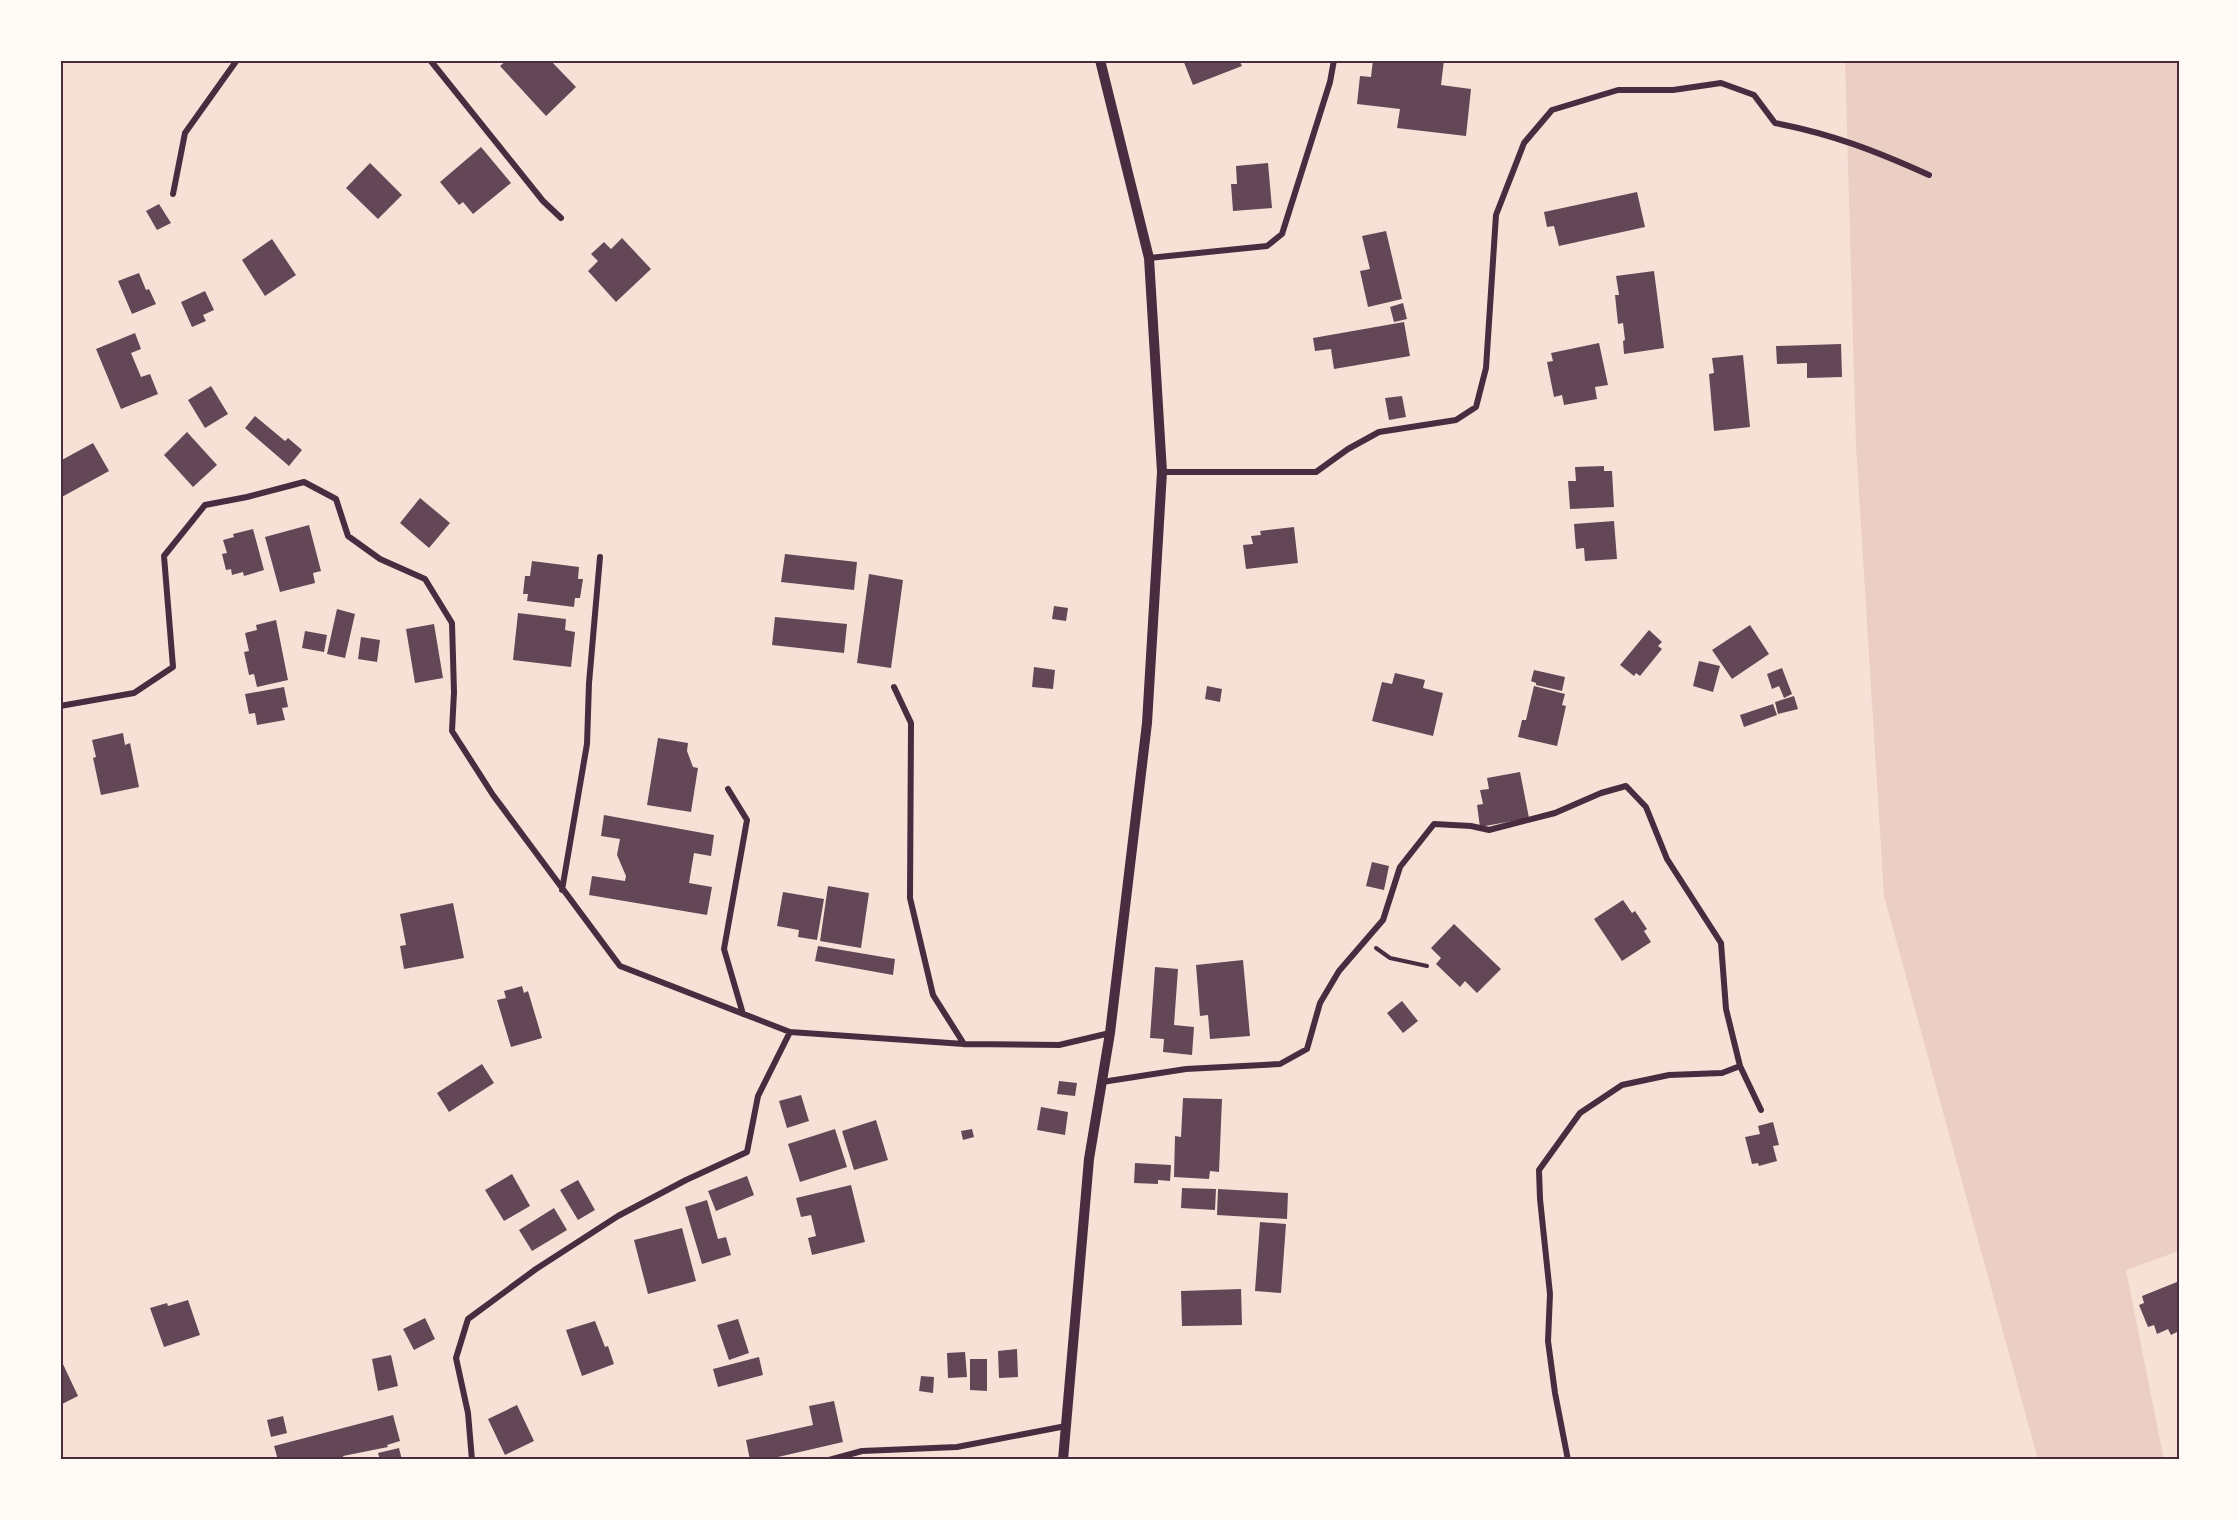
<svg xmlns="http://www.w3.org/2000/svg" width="2239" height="1520" font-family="'Sofia Sans Condensed',sans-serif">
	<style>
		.green { fill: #ebcfc5 }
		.building { fill: #644757 }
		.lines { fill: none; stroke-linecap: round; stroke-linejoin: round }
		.path { stroke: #4a2c40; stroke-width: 4 }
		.minor { stroke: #4a2c40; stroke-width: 6 }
		.tertiary { stroke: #4a2c40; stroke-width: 10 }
		.neatline { fill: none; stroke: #4a2c40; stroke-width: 2 }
	</style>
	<rect width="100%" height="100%" fill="#f7e1d7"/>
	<path class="green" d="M1845,60h334v1191l-53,19 38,190h-126l-154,-564 -28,-449z"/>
	<path class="building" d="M507,60h43l26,27 -30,29 -46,-50z
		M1183,60h56l3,6 -49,19z
		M1373,60h71l-3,25 30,4 -5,47 -69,-8 3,-19 -43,-5 3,-28 11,1z
		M481,147l30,36 -38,31 -10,-12 -4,3 -19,-23z
		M370,163l32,32 -24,24 -32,-31z
		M1268,163l4,45 -39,3 -2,-27h6l-1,-18z
		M1637,192l8,35 -86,19 -5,-20 -7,1 -3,-15z
		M159,204l12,19 -14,7 -11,-19z
		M1386,231l16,68 -34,8 -8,-36 10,-2 -8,-33z
		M622,238l29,31 -35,33 -28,-31 10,-10 -7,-7 13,-12 7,7z
		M272,239l24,36 -31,21 -23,-36z
		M1654,271l10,77 -40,6 -1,-13 2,-1 -2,-17 -5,1 -3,-29h4l-3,-19z
		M139,273l7,17 3,-1 7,15 -24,10 -14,-33z
		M205,291l9,19 -11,5 3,6 -14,6 -11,-25z
		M1403,303l4,16 -13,3 -4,-15z
		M1404,322l6,34 -76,13 -3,-20 -16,2 -2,-13z
		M135,333l6,16 -10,4 10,24 9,-3 8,20 -37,15 -25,-60z
		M1599,343l9,42 -13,2 2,12 -33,6 -2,-10 -8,2 -7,-35 6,-1 -2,-8z
		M1841,344l1,33 -35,1v-15l-30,1 -1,-18z
		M1743,355l7,72 -36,4 -5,-57 5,-1 -2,-15z
		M211,386l17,28 -23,14 -17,-28z
		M1402,396l4,21 -17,3 -4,-22z
		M255,416l30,25 3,-3 14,12 -13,16 -44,-38z
		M187,432l30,33 -24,22 -29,-32z
		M93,443l16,28 -49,27v-37z
		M1604,466v5h8l2,36 -44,2 -2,-28h8l-1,-14z
		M420,498l30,25 -21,25 -29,-25z
		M1614,521l3,38 -32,2 -1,-13 -8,1 -2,-25z
		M309,525l12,46 -8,2 2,10 -35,9 -15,-55z
		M1294,527l4,36 -52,6 -3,-24 10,-1 -2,-8 10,-1 -1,-4z
		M253,529l11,41 -20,6 -1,-4 -11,3 -1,-6 -5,1 -4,-16 5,-1 -4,-13 11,-3 -1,-3z
		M785,554l72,8 -3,28 -73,-8z
		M532,561l47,6 -1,12h5l-3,19h-5l-1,9 -47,-6 1,-7h-5l2,-18h5z
		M869,574l34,6 -12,88 -34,-5z
		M1054,606l14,2 -2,13 -14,-2z
		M337,609l18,5 -10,44 -18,-4z
		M518,613l48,6 -1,11 10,2 -4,35 -58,-7z
		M775,617l72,7 -3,29 -72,-8z
		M276,620l12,60 -31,7 -3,-13 -5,1 -5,-23 5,-1 -4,-18 12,-3 -1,-5z
		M434,624l9,54 -28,5 -9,-54z
		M1750,625l19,29 -37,25 -20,-29z
		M1649,630l13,12 -4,4 4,3 -22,27 -4,-3 -2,3 -14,-11z
		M305,631l22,4 -3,17 -22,-4z
		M361,637l19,3 -3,22 -19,-3z
		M1699,661l21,5 -7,26 -20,-6z
		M1034,667l21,3 -2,19 -21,-2z
		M1782,668l10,26 -8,4 -5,-12 -7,3 -5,-15z
		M1534,670l31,7 -3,14 -26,-6v-2l-5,-2z
		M1395,673l30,7 -2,8 20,5 -10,43 -61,-15 10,-39 10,2z
		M1207,686l15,3 -2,13 -15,-3z
		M1534,686l31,8 -3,11 4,1 -9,40 -39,-9 4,-17h4z
		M284,687l4,20 -6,1 3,12 -28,5 -2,-12 -6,1 -4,-20z
		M1794,696l4,13 -20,5 -3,-12z
		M1773,704l4,11 -33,12 -4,-12z
		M123,733l2,12 5,-2 9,44 -38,8 -8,-37 3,-1 -4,-17z
		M658,738l30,5 -1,8 6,16 5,1 -7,44 -44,-7z
		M1520,772l9,46 -49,9 -3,-22 6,-1 -3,-14 9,-1 -2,-11z
		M604,815l110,20 -3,21 -17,-3 -5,30 23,4 -5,28 -118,-20 3,-19 33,5 1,-5 -9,-21 3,-16 -19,-3z
		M1372,862l17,4 -5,24 -18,-4z
		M828,886l41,7 -8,55 -41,-7z
		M783,892l41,7 -7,41 -19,-3 1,-7 -22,-4z
		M1623,900l9,13 3,-2 12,18 -3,2 7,11 -29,19 -28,-42z
		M453,903l11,55 -60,11 -4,-23 6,-1 -6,-31z
		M1454,924l47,45 -24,24 -12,-12 -5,6 -24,-23 5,-6 -10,-10z
		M818,946l77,13 -2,16 -78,-14z
		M1243,960l7,76 -40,3 -2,-24 -8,1 -4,-51z
		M1155,967l23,2 -4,56 20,2 -2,28 -29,-3 1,-13 -14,-1z
		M522,986l2,7 4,-2 14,47 -31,9 -14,-47 9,-2 -2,-7z
		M1402,1001l16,20 -15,12 -16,-20z
		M482,1064l12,19 -45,29 -12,-19z
		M1059,1081l18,2 -2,13 -18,-2z
		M801,1095l8,26 -22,7 -8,-27z
		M1183,1098l39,1 -3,73 -9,-1 -1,8 -35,-2 1,-41 6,1z
		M1041,1107l27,5 -3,23 -28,-5z
		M876,1120l12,40 -34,10 -12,-39z
		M1773,1122l6,23 -6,1 4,15 -18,5 -1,-3 -6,1 -7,-27 15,-3 -2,-8z
		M835,1129l12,38 -47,15 -12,-38z
		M972,1129l2,8 -11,3 -2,-9z
		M1135,1163l36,2 -1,16 -12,-1v4l-24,-1z
		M512,1174l18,32 -26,15 -19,-31z
		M747,1176l7,19 -38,16 -8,-20z
		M578,1180l17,30 -17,10 -18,-30z
		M851,1185l14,57 -53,13 -4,-17 8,-2 -5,-21 -10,2 -5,-19z
		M1182,1188l34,1 -1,21 -34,-2z
		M1218,1189l70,4 -1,26 -70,-4z
		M707,1200l11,39 8,-2 5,18 -29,9 -17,-57z
		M554,1208l13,22 -35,21 -13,-21z
		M1260,1222l26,2 -5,69 -26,-2z
		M682,1228l14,53 -48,13 -14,-54z
		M2177,1282l2,5v44l-8,4 -3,-6 -11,5 -3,-9 -6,2 -9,-22 5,-2 -2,-7z
		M1241,1289l1,36 -60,1 -1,-35z
		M188,1300l12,35 -36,12 -14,-39 17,-5 1,3z
		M425,1318l10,21 -21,11 -11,-21z
		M738,1319l11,34 -20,7 -12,-35z
		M595,1321l10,26 3,-1 6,18 -32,12 -16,-46z
		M1017,1349l1,28 -19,1 -1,-27z
		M965,1352l2,25 -19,1 -1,-25z
		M391,1355l7,31 -20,5 -6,-32z
		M759,1357l4,18 -45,12 -5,-18z
		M970,1359h17v32l-17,-1z
		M62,1362l16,34 -18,9v-42z
		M921,1376l13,1 -1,16 -14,-2z
		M834,1401l9,41 -78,18h-15l-4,-20 67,-15 -4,-19z
		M517,1405l17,36 -29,14 -17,-36z
		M393,1415l7,26 -13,4 1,2 -45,9 1,3 -4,1h-62l-4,-14z
		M283,1416l4,17 -16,4 -4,-17z
		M399,1448l3,12h-22l-2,-7z"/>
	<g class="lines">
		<path class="path" d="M1376,948l14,10 37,8"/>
		<path class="minor" d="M430,60l113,141 18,17
			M173,194l12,-61 52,-73
			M1149,258l118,-12 15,-12 48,-152 4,-22
			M1162,472h154l32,-23 31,-17 77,-12 20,-13 10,-39 10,-153 28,-72 28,-33 66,-20h55l48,-7 33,12 21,28c57,11 101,28 154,52
			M894,687l17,36 -1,175 23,97 31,49
			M60,706l74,-13 39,-26 -9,-111 41,-51 42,-8 57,-15 32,17 12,37 32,23 45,20 27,44 2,69 -2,39 41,64 127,171 170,66 174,12 95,1 51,-12
			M728,789l19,31 -23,129 19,65
			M562,890l25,-146 2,-61 11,-126
			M1102,1082l84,-13 94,-5 27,-15 13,-46 19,-32 44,-51 17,-53 34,-43 37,2 18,4 66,-17 46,-20 25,-7 20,21 21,52 54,84 5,66 14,57 21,44
			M472,1460l-4,-47 -12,-55 12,-39 68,-50 82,-53 68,-36 61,-28 11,-56 32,-64
			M829,1460l33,-9 95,-4 109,-21
			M1568,1460l-13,-67 -7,-52 2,-47 -10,-95 -1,-29 41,-57 42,-28 47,-10 53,-2 18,-7"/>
		<path class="tertiary" d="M1063,1460l26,-301 21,-126 37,-310 15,-251 -13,-214 -49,-198"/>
	</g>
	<rect width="2239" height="1520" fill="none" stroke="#fffaf5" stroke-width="123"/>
	<rect x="62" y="62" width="2116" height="1396" class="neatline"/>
</svg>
